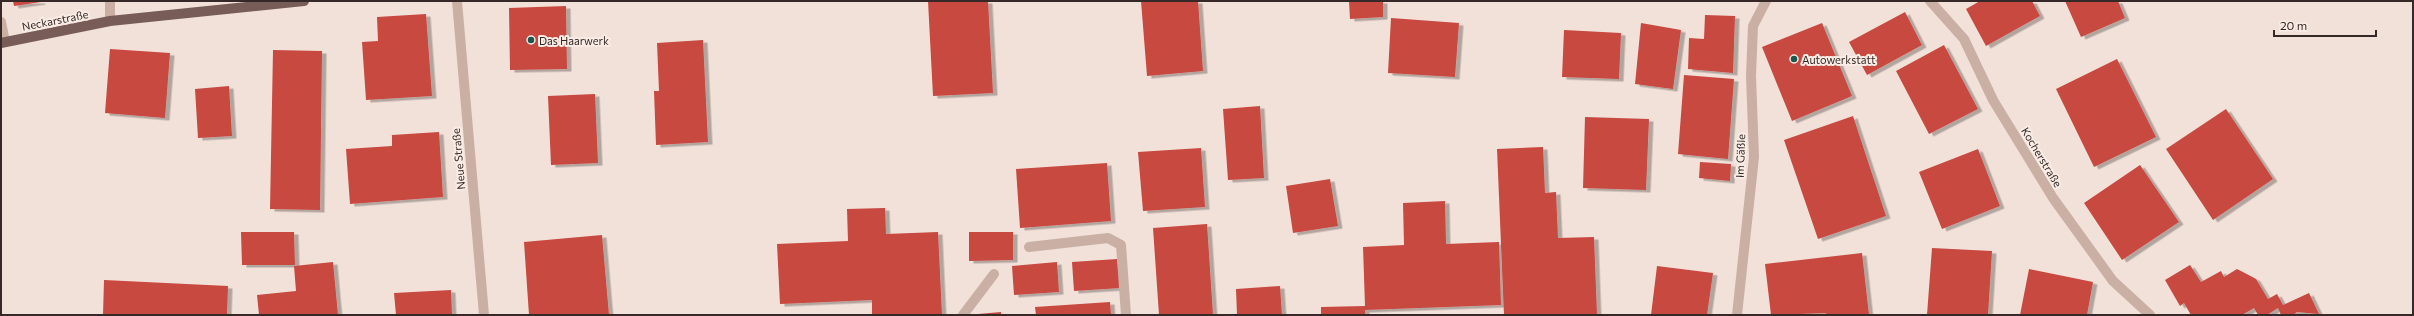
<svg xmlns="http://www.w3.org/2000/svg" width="2414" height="316" font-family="Commissioner,sans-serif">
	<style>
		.building { fill: #c84841; filter: url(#shadow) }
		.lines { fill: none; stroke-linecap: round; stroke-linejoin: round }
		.minor { stroke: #caafa5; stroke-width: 10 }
		.major { stroke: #785c57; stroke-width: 10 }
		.poi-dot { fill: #1b5750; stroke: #f9ece5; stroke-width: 1.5 }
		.labels { text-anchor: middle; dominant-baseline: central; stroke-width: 4; stroke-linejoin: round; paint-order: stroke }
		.street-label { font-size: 11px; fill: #352826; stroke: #f9ece5 }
		.poi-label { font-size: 11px; fill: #352826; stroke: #f9ece5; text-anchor: start }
	</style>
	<defs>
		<filter id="shadow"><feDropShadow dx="4.5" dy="2.5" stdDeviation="0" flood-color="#0004"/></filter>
	</defs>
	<rect width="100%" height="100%" fill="#f2e1d9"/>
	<path class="building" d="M13,1h28v1l-27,4z
		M928,1h60l5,92 -60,3z
		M1141,1h57l5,70 -56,5z
		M1349,1h34v16l-33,2z
		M1980,1h52l8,15 -54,30 -20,-37z
		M2065,1h53l7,17 -44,19z
		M566,6l1,63 -57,1 -1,-62z
		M1905,12l17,33 -55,30 -18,-33z
		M426,14l6,82 -66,4 -4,-58 16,-1 -1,-24z
		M1705,15l30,1 -2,57 -45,-4 1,-31 15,1z
		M1391,18l68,5 -4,54 -67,-4z
		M1641,23l40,7 -8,59 -38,-5z
		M1822,23l30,73 -60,25 -30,-74z
		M1564,30l57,3 -2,46 -57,-2z
		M703,40l5,102 -52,3 -2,-54h5l-2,-48z
		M1944,45l34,64 -49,25 -33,-63z
		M110,49l60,4 -5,65 -60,-5z
		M273,50l49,1 -2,159 -50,-1z
		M2117,59l39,78 -62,30 -38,-78z
		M1684,75l50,4 -6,80 -50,-5z
		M229,86l3,50 -34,2 -3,-49z
		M595,94l3,69 -47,2 -3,-69z
		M1260,106l4,72 -36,2 -5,-71z
		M2226,109l47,70 -60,41 -47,-71z
		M1853,116l33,100 -68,23 -34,-99z
		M1585,117l64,2 -3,71 -63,-2z
		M439,132l4,65 -93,7 -4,-55 46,-3v-11z
		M1543,147l2,46 11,-1 2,46 36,-1 3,78h-93l-7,-166z
		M1201,148l4,59 -62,4 -5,-59z
		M1978,149l22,57 -58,23 -23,-57z
		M1700,162l31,2 -1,17 -31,-3z
		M1107,163l4,58 -91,7 -4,-59z
		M2140,165l39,57 -57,38 -38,-57z
		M1330,179l8,47 -45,7 -7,-47z
		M1445,201l1,43 53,-2 2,63 -136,5v5h-44v-8l44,-1 -2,-59 41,-2 -1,-42z
		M885,208l1,26 52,-2 4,83h-70v-15l-92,4 -3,-60 71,-3 -1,-32z
		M1207,224l6,91h-54l-6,-87z
		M241,232h53l1,33h-53z
		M969,232h44v28l-44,1z
		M602,235l7,80h-80l-5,-73z
		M1932,248l60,3 -4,64h-61z
		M1862,253l7,62h-43v-2l-55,2 -6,-51z
		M1117,259l3,29 -46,3 -2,-29z
		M333,262l5,53h-79l-2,-20 39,-4 -2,-25z
		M1057,262l2,30 -45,3 -2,-29z
		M2190,265l11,17 20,-11 3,6 13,-8 19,10 12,20 9,-5 6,11 26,-12 10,21 -22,-2 -4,3h-12l-3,-7 -11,7h-9l-4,-7 -12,7h-51l-7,-12 -4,3 -15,-26z
		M1657,266l56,7 -6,42h-56z
		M2029,269l64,13 -6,33h-67z
		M104,280l124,6 -1,29h-124z
		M1280,286l2,29h-45l-1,-26z
		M451,290l1,25h-56l-2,-22z
		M1110,302l1,13h-75l-1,-8z
		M1001,312v3h-23v-1z"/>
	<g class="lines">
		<path class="minor" d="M457,1l27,314
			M1930,1l34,38 29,61 60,98 60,83 37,34
			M110,21v-20
			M1,22l4,20
			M1029,247l79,-9 13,7 5,70
			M963,315l31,-41
			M1737,315l17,-158 -3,-81 2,-50 13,-25"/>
		<path class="major" d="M1,43l109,-22 194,-20"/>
	</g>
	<g class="poi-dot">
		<circle cx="531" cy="40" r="4"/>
		<circle cx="1794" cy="59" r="4"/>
	</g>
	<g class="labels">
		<g class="street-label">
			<text transform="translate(55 20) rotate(-11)">Neckarstraße</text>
			<text transform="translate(1740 156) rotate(-88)">Im Gäßle</text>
			<text transform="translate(2042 157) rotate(59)">Kocherstraße</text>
			<text transform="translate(458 159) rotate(-95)">Neue Straße</text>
		</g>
		<g class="poi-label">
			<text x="539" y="40">Das Haarwerk</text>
			<text x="1802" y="59">Autowerkstatt</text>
		</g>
	</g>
	<rect width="2414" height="316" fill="none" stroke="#352826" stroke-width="4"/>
	<path d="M2274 30v6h102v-6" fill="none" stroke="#352826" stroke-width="2"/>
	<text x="2280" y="30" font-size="12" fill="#352826" stroke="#f9ece5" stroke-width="3" paint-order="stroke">20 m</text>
</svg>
